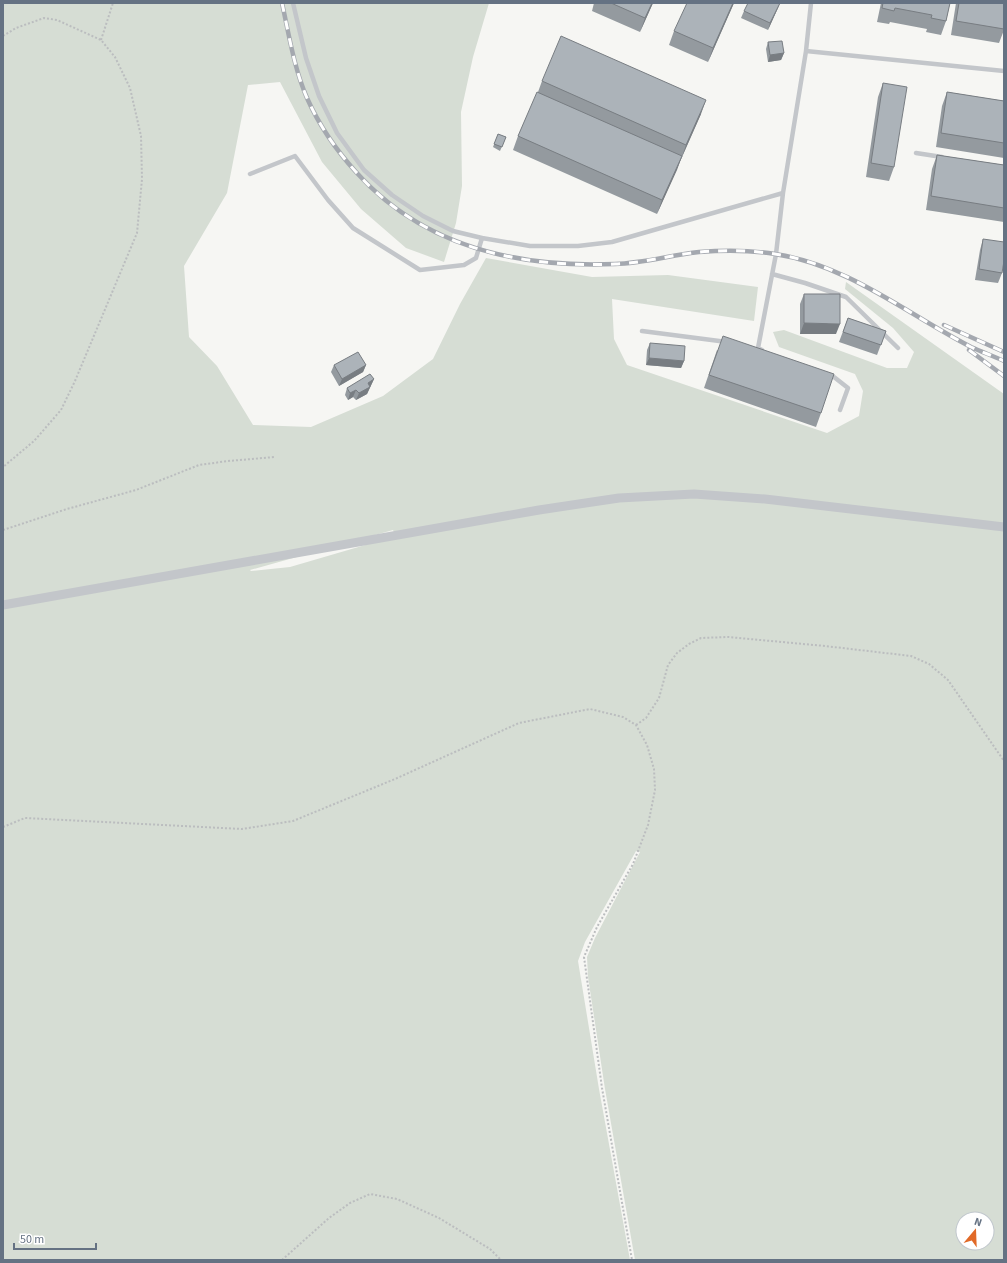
<svg xmlns="http://www.w3.org/2000/svg" width="1007" height="1263" font-family="'Source Sans 3',sans-serif">
	<style>
		.green { fill: #d6ddd4; fill-rule: evenodd }
		.lines { fill: none; stroke-linecap: round; stroke-linejoin: round }
		.path { stroke: #bbbdbf; stroke-width: 2; stroke-dasharray: 2 2; stroke-linecap: butt }
		.lane { stroke: #c3c6ca; stroke-width: 4.5 }
		.street { stroke: #c3c6ca; stroke-width: 9 }
		.rail-casing { stroke: #a4a8af; stroke-width: 4.5 }
		.rail { stroke: #fff; stroke-width: 3; stroke-dasharray: 9; stroke-linecap: butt }
		.wall { fill: #949a9f }
		.shaded-wall { fill: #787d82 }
		.building { fill: #acb3b9; stroke: #787d82 }
	</style>
	<rect width="100%" height="100%" fill="#f6f6f3"/>
	<path class="green" d="M3,3h486l-16,54 -12,55 1,74 -6,37 -12,39 -38,-14 -45,-39 -39,-47 -42,-80 -32,3 -21,108 -43,73 5,71 28,29 36,59 58,2 72,-31 50,-37 27,-55 26,-46 106,19 76,-2 90,12 -4,34 -142,-22 2,40 13,26 200,68 32,-17 4,-25 -8,-17 -76,-27 -6,-15 11,-2 103,38h20l7,-16 -21,-24 -48,-39 1,-7 158,112v866h-369l-30,-171 -17,-112 -1,-20 8,-19 45,-86 -4,-1 -51,91 -7,19 21,128 31,171h-627zM393,530l3,6 -106,31 -39,4 -1,-1zM963,1219h24v24h-24z"/>
	<g class="lines">
		<path class="path" d="M3,36l13,-8 28,-10 13,2 44,20 14,17 15,31 11,48 1,43 -5,54 -62,148 -14,29 -27,31 -31,26
			M101,40l12,-37
			M3,530l64,-21 69,-19 63,-25 29,-4 47,-4
			M636,725l10,-7 13,-20 9,-33 9,-12 12,-9 12,-6 27,-1 97,9 86,10 18,8 19,16 56,81
			M3,827l22,-9 217,11 51,-8 102,-42 124,-56 71,-14 33,8 13,8 11,20 7,24 1,21 -7,35 -15,39 -36,63 -13,30 18,131 30,172
			M282,1260l47,-42 21,-15 20,-9 27,5 42,19 51,31 11,11"/>
		<path class="lane" d="M293,3l13,55 13,38 18,37 27,37 28,25 31,21 30,15 29,7 48,8h48l34,-4 171,-49
			M806,51l198,20
			M916,153l26,4
			M250,174l45,-18 33,44 25,28 67,42 44,-5 12,-7 6,-20
			M772,274l33,9 41,14 52,51
			M642,331l85,11
			M762,350l-4,-2 18,-94 7,-61 23,-142 5,-48
			M829,375l5,2 14,11 -8,22"/>
		<path class="street" d="M3,605l536,-95 80,-12 75,-4 71,5 239,28"/>
		<defs>
			<path id="rail" d="M282,3c7,32 12,65 25,95 12,27 29,52 49,74 67,75 162,96 259,92 29,-1 56,-9 84,-12 25,-2 51,-2 76,2 73,11 132,60 196,93 11,5 22,9 33,14
				M944,325l60,27
				M969,350l35,26"/>
		</defs>
		<use href="#rail" class="rail-casing"/>
		<use href="#rail" class="rail"/>
	</g>
	<path class="wall" d="M594,3h59l-13,29 -48,-21z
		M734,3l-26,59 -39,-17 5,-14z
		M780,3l-12,27 -27,-12 3,-7z
		M881,3h69l-4,18 -5,14 -15,-3 1,-3 -37,-7 -1,2 -12,-2z
		M956,3h48v27l-5,13 -48,-8z
		M768,42l16,11 -3,7 -13,2 -2,-13z
		M542,81l159,33 -44,100 -144,-64 5,-14 20,-44z
		M883,83l11,84 -5,14 -23,-4 12,-80z
		M947,92l57,9v57l-68,-11 6,-41z
		M498,134l8,3 -6,14 -7,-4z
		M937,155l67,10v57l-78,-12 6,-41z
		M983,239l19,34 -4,10 -23,-3 5,-30z
		M804,294l32,40h-36v-30z
		M848,318l38,13 -9,24 -38,-13z
		M650,343l34,18 -3,7 -35,-3 1,-15z
		M717,350l104,63 -5,14 -112,-39z
		M334,365h32l-3,7 -24,14 -8,-14z
		M374,379l-7,15 -11,6 -3,-3 -5,3 -3,-5 2,-7z"/>
	<path class="shaded-wall" d="M652,3h1l-13,29 5,-14z
		M733,3h1l-26,59 5,-14z
		M780,3l-2,5 -10,22 2,-7z
		M784,53l-3,7 -13,2 2,-7z
		M706,100l-5,14 -20,45 5,-14z
		M682,156l-5,14 -20,44 5,-14z
		M804,323l36,1 -4,10h-36z
		M649,358l35,3 -3,7 -35,-3z
		M366,365l-3,7 -24,14 3,-7z
		M374,379l-7,15 -11,6 3,-7 9,-10z
		M356,390l-3,7 -5,3 2,-7z"/>
	<path class="building" d="M611,3h41l-7,15z
		M687,3h46l-20,45 -39,-17z
		M748,3h32l-10,20 -26,-12z
		M883,3h67l-4,18 -15,-3 1,-3 -37,-7 -1,3 -12,-3z
		M959,3h45v26l-48,-8z
		M561,36l145,64 -20,45 -144,-64z
		M782,41l2,12 -14,2 -2,-13z
		M883,83l24,4 -13,80 -23,-4z
		M537,92l145,64 -20,44 -144,-64z
		M947,92l57,9v42l-63,-10z
		M498,134l8,3 -4,10 -8,-3z
		M937,155l67,10v43l-73,-12z
		M983,239l21,3v19l-2,12 -23,-4z
		M804,294h36v30l-36,-1z
		M848,318l38,13 -5,14 -38,-13z
		M723,336l111,38 -13,39 -112,-38z
		M650,343l35,3 -1,15 -35,-3z
		M358,352l8,13 -24,14 -8,-14z
		M370,374l4,5 -6,4 2,4 -11,6 -3,-3 -6,3 -3,-5z"/>
	<rect width="1007" height="1263" fill="none" stroke="#657283" stroke-width="8"/>
	<g transform="translate(975 1231) rotate(19)"><circle r="19" fill="#ffffff" stroke="#c1c7cd"/>
	<path d="M0-3L7 15L0 10L-7 15Z" fill="#e16a28"/>
	<text y="-6" font-size="11" font-weight="bold" text-anchor="middle" fill="#657283">N</text>
	</g>
	<path d="M14 1243v6h82v-6" fill="none" stroke="#657283" stroke-width="2"/>
	<text x="20" y="1243" font-size="12" fill="#657283" stroke="#ffffff" stroke-width="3" paint-order="stroke">50 m</text>
</svg>
